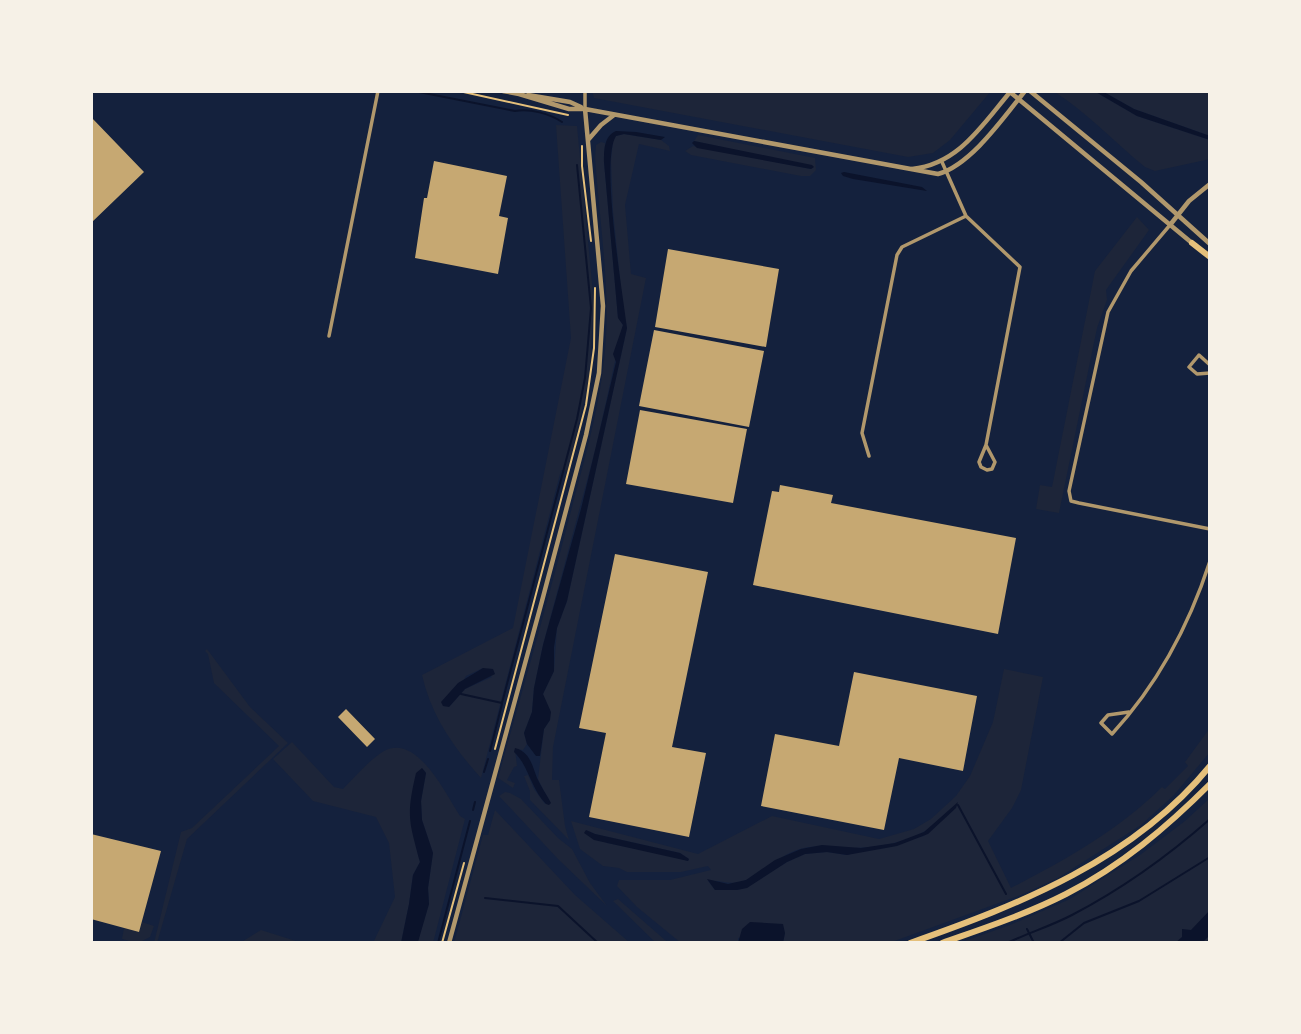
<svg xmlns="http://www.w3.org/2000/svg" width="1301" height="1034" font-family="Manrope,sans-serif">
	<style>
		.green { fill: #1d2539; fill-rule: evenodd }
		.water { fill: #0b132b }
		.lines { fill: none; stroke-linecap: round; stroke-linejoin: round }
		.stream { stroke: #0b132b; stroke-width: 2 }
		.building { fill: #c6a872 }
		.path { stroke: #e5c07b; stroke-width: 2 }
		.minor { stroke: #b1986c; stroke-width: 3.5 }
		.tertiary { stroke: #b1986c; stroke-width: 4.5 }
		.motorway { stroke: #e5c07b; stroke-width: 6 }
	</style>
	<rect width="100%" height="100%" fill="#14213d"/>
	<path class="green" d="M592,91h399l-41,49 -17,13 -25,4 -314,-59z
		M1053,91h41l43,25 73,24v19l-55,12 -10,-4c-31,-25 -58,-55 -92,-76z
		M1102,91h108v45l-76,-27z
		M556,125l21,1 17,178 -5,75 -21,92 -7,-1 -80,308c-28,-31 -50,-63 -59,-103l91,-47 58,-290zM483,668l9,9 -27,12 -16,18 17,-31z
		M624,134l37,6 8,6 1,5 -31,-7 -14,61 6,69 15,4 -93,469 -1,33h7l6,46 4,14 -39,-40v-9l-6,-15 4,-1 6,14 11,15 4,-3 -11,-22 6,-50 6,-9 -7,-26 11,-23 3,-43 10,-27 60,-273 -4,-19 -10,-98 -2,-50 2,-21 3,-4z
		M698,135l117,23 1,12 -6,6h-9l-110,-21 -6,-4 8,-5 118,23 2,-2 -119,-26z
		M601,142l4,1 -1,19 14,155 5,8 -27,122 -53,198 -9,43 -2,24 -8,21 3,11 -4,6 -8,-1 2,17 -3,1 -7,13 8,3 -2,5 -15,-10c25,-90 51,-180 74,-271 15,-56 31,-112 34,-171 3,-60 -7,-119 -11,-179l1,-12z
		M1137,217l12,13 -43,60 1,10 -10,28 -38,185 -23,-4 4,-24 12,2 43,-216z
		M207,649l43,58 38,36 -101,96 -30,104h-3l27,-111 11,-4 87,-82 -65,-63 -6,-29 -3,-3z
		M1004,669l39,8 -22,113 -9,18 -24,33 23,47c54,-28 108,-58 151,-101l3,2 23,-23 -3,-4 25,-34v24l-36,43 -33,30 -83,53 -37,17 -132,48h-106l2,-10 -47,5v5h-57l-44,-36 -20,-21 2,-6h51l41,-10 -3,-4 -27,6h-54l-8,-4 -16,-2 -23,-17 -9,-28 127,33 74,-38 107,23 35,-10 17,-10 25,-23 14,-20 23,-54zM957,803l-33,33 -77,19 -20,-3 -22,2 -18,8 -40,25 -10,3h-22l-7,-9c12,-2 21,5 36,0 20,-8 35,-26 56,-32 17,-5 31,-1 48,-1 24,0 55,-4 77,-17 12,-6 22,-19 32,-28zM586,830l9,4 85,19 9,6 -1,2 -19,-6 -62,-12z
		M292,742l42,45 9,2c12,-12 26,-29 41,-38 33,-18 61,42 76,65l5,3 -32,124h-16l12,-39 -1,-16 5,-35 -11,-33 -1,-19 5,-28 -4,-5 -6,79 4,15 -7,13 -4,29 -8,39h-28l22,-46 -6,-54 -13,-26 -63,-16 -40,-42z
		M505,792l5,1 11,6 37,39 14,11 18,34 17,23 -49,-47 -59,-63z
		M1210,798v145h-251l51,-18 60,-26 70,-44 45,-34z
		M495,810l80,85 55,48h-176l29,-108h5z
		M618,899l47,41 4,3h-13l-43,-42z
		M142,922l12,4 -4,11 -12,6 -16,-4 2,-11 15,4z
		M261,930l41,13h-62z"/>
	<path class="water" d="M1094,91h8l32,18 76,27v4l-73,-24z
		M616,131l20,1 29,5 -4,3 -37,-6 -8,2c-16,25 7,158 11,192l-60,273 -10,27 -3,19v24l-11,23 8,18 -1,8 -6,9 -4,27h-4l-9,-12 -3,-11 8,-21 2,-24 9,-43 38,-136 35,-147 -3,-8 10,-29 -5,-7 -14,-156c0,-12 0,-26 12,-31z
		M694,141l118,24 2,2 -3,2 -114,-21 -5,-5z
		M844,172l78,15 5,4 -74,-12 -10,-3 -2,-3z
		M483,668l10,1 2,5 -30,15 -16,18 -6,-1 -2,-4 17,-19z
		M515,748c15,4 17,17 22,30 4,9 10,17 14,25l-2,2 -3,-1c-16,-17 -17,-38 -32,-52z
		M422,768l4,5 -5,28 1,19 11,33 -5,35 1,16 -11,38 -17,1 8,-39 4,-29 7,-13c-11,-41 -14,-46 -4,-89z
		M958,802l-2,6 -28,26 -31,12 -50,9 -20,-3 -22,2 -18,8 -40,26 -10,2h-22l-8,-11 21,5 18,-4 29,-20 26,-11 21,-4 39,3 34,-5 29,-11z
		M586,830l9,4 85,19 9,6 -1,2 -94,-21 -10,-7z
		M1210,910v25l-8,8h-27l7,-6v-8l9,1z
		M750,922l33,2 2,9 -2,10h-45l4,-14z"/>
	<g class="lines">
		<path class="stream" d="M414,91l101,20c15,-3 35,3 47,11
			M461,694l41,9 75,-284 8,-41 6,-70 -14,-143
			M490,751l12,-47
			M484,772l4,-13
			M958,805l48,89
			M473,810l2,-8
			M485,898l73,8 40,37
			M1027,929l7,14
			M438,943l32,-122
			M1007,943c21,-10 44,-17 65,-28 50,-26 96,-59 138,-96
			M1059,943l25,-20 55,-22 71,-44"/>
	</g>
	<path class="building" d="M91,117l53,55 -53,51z
		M434,161l73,15 -8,40 9,2 -10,56 -83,-16 9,-60h3z
		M668,249l111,20 -13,78 -111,-20z
		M654,330l110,21 -15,76 -110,-21z
		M640,410l107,19 -14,74 -107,-19z
		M780,485l53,10 -2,8 185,35 -18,96 -245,-49 19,-94 7,1z
		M615,554l93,18 -36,175 34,6 -17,84 -100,-20 17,-84 -27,-5z
		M854,672l123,24 -14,75 -64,-13 -15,72 -123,-24 14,-72 64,12z
		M346,709l29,30 -8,8 -29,-30z
		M91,834l70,17 -22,81 -48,-13z"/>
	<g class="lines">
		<path class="path" d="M459,91l109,24
			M582,146v20l9,75
			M495,749l91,-344 8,-57 1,-60
			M442,943l22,-80"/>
		<path class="minor" d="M585,91v18
			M942,162l24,54 54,51 -34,178 -7,17 2,5 6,3 5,-1 3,-7 -9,-17
			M1170,225l-39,46 -23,41 -39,179 2,10 8,2 131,26
			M329,336l49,-245
			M1210,365l-11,-10 -10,12 8,7 13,-1
			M869,456l-7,-23 35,-178 5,-8 64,-31
			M1129,712l-21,3 -7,8 11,11c46,-50 77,-108 98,-173"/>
		<path class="tertiary" d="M503,91l16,3
			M1030,91l111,91 69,62
			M1010,92l182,151
			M519,94l50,15h16l353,65c33,-9 66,-57 87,-83
			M528,95l42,7 11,5
			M588,140l13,-15 13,-10
			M912,169c47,-5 70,-44 99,-78
			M1170,225l19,-24 21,-17
			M449,943l93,-342 44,-166 13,-62 4,-67 -18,-197"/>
		<path class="motorway" d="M1192,243l18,14
			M910,943c111,-39 223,-83 300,-177
			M942,943c42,-15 85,-29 124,-49 55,-28 101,-67 144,-110"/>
	</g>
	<rect width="1301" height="1034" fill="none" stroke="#f6f1e7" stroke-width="186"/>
</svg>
